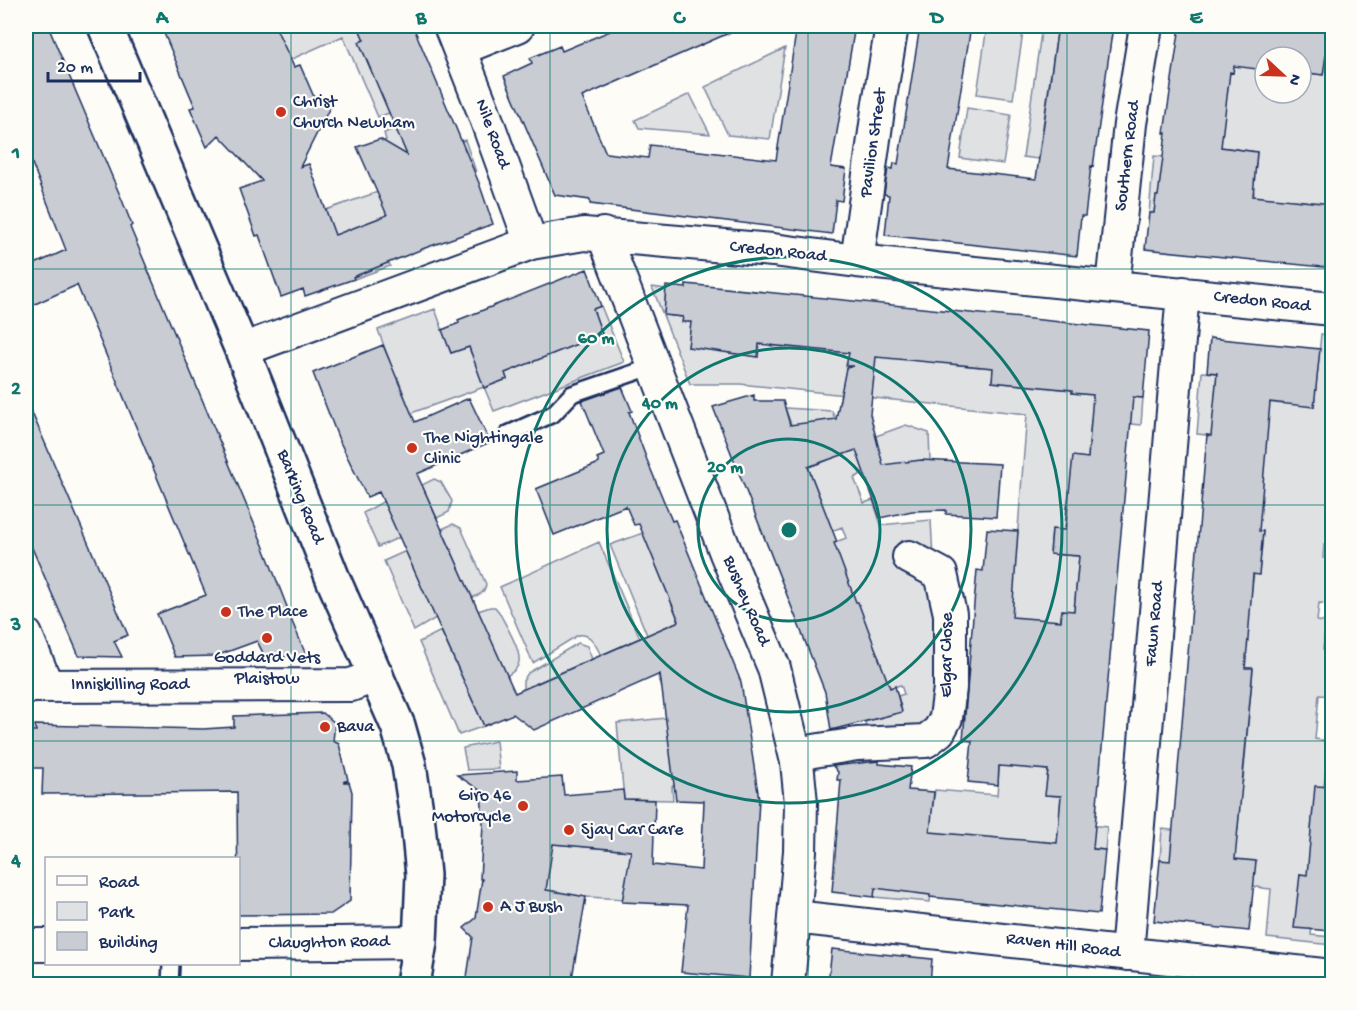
<svg xmlns="http://www.w3.org/2000/svg" width="1358" height="1010" font-family="'Gochi Hand',sans-serif">
	<style>
		.green { fill: #e0e1e3; stroke: #7e88a0; stroke-width: 1.5 }
		.building { fill: #c9ccd3; stroke: #1b2f5e; stroke-width: 1.5 }
		.lines { fill: none; stroke-linecap: round; stroke-linejoin: round }
		.lane-casing { stroke: #1b2f5e; stroke-width: 20 }
		.street-casing { stroke: #1b2f5e; stroke-width: 36 }
		.primary-casing { stroke: #1b2f5e; stroke-width: 38 }
		.lane { stroke: #fdfcf7; stroke-width: 15 }
		.street { stroke: #fdfcf7; stroke-width: 32 }
		.primary { stroke: #fdfcf7; stroke-width: 33 }
		.grid { fill: none; stroke: #0f766e; stroke-width: 1.5; stroke-opacity: 0.55 }
		.ring { fill: none; stroke: #0f766e; stroke-width: 3 }
		.poi-dot { fill: #c8321e; stroke: #fdfcf7; stroke-width: 2 }
		.labels { text-anchor: middle; dominant-baseline: central; stroke-width: 4.5; stroke-linejoin: round; paint-order: stroke }
		.poi-label { font-size: 18px; fill: #1b2f5e; stroke: #fdfcf7; text-anchor: start }
		.street-label { font-size: 18px; fill: #1b2f5e; stroke: #fdfcf7 }
		.centre { fill: #0f766e; stroke: #fdfcf7; stroke-width: 3 }
		.ring-label { font-size: 18px; text-anchor: middle; font-weight: bold; fill: #0f766e; stroke: #fdfcf7; stroke-width: 4.5; stroke-linejoin: round; paint-order: stroke }
		.neatline { fill: none; stroke: #0f766e; stroke-width: 2 }
		.grid-label { font-size: 20px; text-anchor: middle; font-weight: bold; fill: #0f766e }
	</style>
	<rect width="100%" height="100%" fill="#fdfcf7"/>
	<filter id="ink" filterUnits="userSpaceOnUse"><feTurbulence type="fractalNoise" baseFrequency=".0167" numOctaves="2"/><feDisplacementMap in="SourceGraphic" scale="12" xChannelSelector="R" yChannelSelector="G"/><feConvolveMatrix kernelMatrix="1 2 1 2 8 2 1 2 1" color-interpolation-filters="sRGB"/></filter>
	<g filter="url(#ink)">
		<path class="green" d="M275,26h83l6,14 -5,2 5,12 21,-8 7,66 -14,5 -35,-81 -78,35 13,-38z
			M987,26h37l-11,73 -36,-5z
			M1042,26h16l-20,133 -15,-2z
			M1222,26h35l4,43 4,1v23h36v-21l22,3 3,-20 6,1v159l-15,-1 -12,-13 -12,-1v5l-41,3 2,-16c-32,-7 -66,8 -98,4l-2,17h-5l5,-57 102,9 1,-13 -54,-7 27,-73h3l4,-22z
			M785,48l-15,91 -42,-4 -23,-48z
			M690,94l20,40 -71,-6 -4,-8z
			M967,108l44,7 -8,49 -43,-6z
			M418,119l22,30 25,-9 11,32 -68,35 -33,13v11l15,35 -36,13 -37,-66 61,-21 2,-50 6,-2 -2,-7z
			M652,287l14,2 -2,26 19,2v4l8,1 -3,25 43,-19 -3,25 30,4 3,-27 10,16 31,3 2,-17 12,1 -1,17 33,3 2,-16 101,12 -1,15 30,3 15,-12 -3,27 80,8v3l71,5 -2,27 -50,-5 -3,38 -15,-1 -2,23 13,27 -17,-2 -2,25h-13l-2,24 29,2 -5,55 -12,-1 -31,158 17,2 -2,25 15,1 -2,26 48,5 -2,23 -63,-9 -3,24 -104,-19 -5,56 -56,-5 1,-9 58,-83 2,-15 62,5 30,-381 -287,-30h-50z
			M601,306l23,56 -130,49 -10,-24 -109,39 -1,-3 35,-14 -11,-31 -37,15 29,-31 -12,-32 57,-21 16,44 18,-6 2,6 7,-2 13,34 16,-6 -3,-8 98,-37 -9,-25z
			M1321,334l11,1v209h-8l-1,14 9,2v44l-13,-1 -2,18 15,2v6l-7,-1 -2,22 9,1v45l-13,-1 -4,44 13,2 -2,17 6,1v6h-6l-4,44 -9,-1 -2,23 8,15 13,2v11l-15,-1 -1,18 -16,-2 12,48 -1,13 21,2v8l-65,-7 4,-49c-39,-3 -73,-25 -111,-29l2,-31 59,6 17,-5 1,-18 -10,-1 3,-30h11l10,-112 -12,-2 13,-93h5l4,-42 -14,-2 -3,-91 -49,-5 5,-62 15,1 -2,23 67,8 3,-22 16,23 13,2z
			M785,408l47,3 14,36 60,-22 23,8 1,28 -22,2 -48,10v2l-6,3 10,25 9,-3 8,25 50,-5 2,38 -31,-12 -7,18 29,11 13,37 3,97 -19,20h-55l-1,-7 37,-10 -4,-16 6,-2 -3,-9 -16,4 -57,-79 5,-67 13,-5 -4,-11 -13,5 -37,-19 30,-10 -14,-36 18,-6 -34,-34z
			M434,479l7,3 11,19 -3,11 -12,6 -15,-33z
			M384,501l16,36 -22,10 -15,-34z
			M453,524l8,4 25,56c-1,9 -6,10 -14,14l-30,-69z
			M643,533l55,136 -22,48 -18,-39 5,-4 -53,-129z
			M599,542l41,96 -39,17c-6,-10 -9,-22 -23,-20l-45,28 -33,-76z
			M406,551l30,67 -22,13 -30,-70z
			M490,607h5l4,5c6,12 22,37 20,50 -1,7 -7,10 -12,14l-29,-65z
			M441,631l43,95 -25,9 -40,-93z
			M578,643l9,3 5,13 -69,30v-8l5,-8z
			M666,718l25,67 -19,1 1,14 -49,-1 -7,-76z
			M496,741l3,28 -32,1 -4,-22z
			M553,844l78,7 -5,48 -40,-2 -43,-8z"/>
		<path class="building" d="M26,26h22l74,174 10,25 -2,2 133,318 26,67h-1l19,45h-42l-8,-16 -41,15 -41,1 -18,-43 49,-19 -129,-310 -51,23v-40l40,-18 -40,-102z
			M161,26h114l19,41 6,-2 14,32 16,10 -30,60 9,-3 26,71 52,-20 -30,-68 23,-8 27,16 -48,-113 5,-2 -6,-14h55l66,157 14,41 -68,24 -72,29 1,2 -49,17 -2,-7 -22,8 -22,-62 -3,1 -17,-47 23,-8 -43,-46 -12,12 -17,-39 5,-1z
			M622,26h123l-163,71 24,56 42,5 2,-13 126,15 21,-134h58l-24,141 15,2 -4,32 -6,-1 -4,34 -242,-30v-4l-35,-5 -51,-119 28,-13 -2,-5 30,-12 2,5z
			M920,26h51l-23,143 88,10 22,-153h55l-20,141 -2,-1 -6,50h-4l-4,40 -192,-21 4,-40 -5,-1 4,-26 5,1 1,-6 4,1z
			M1180,26h152v30l-6,-1 -3,20 -22,-3v-15h-36v13l-31,-4 -1,7 -3,-1 -9,75 36,5 -4,44 79,8v64l-187,-19 4,-36h5l2,-17h2l8,-63h-2z
			M587,269l14,37 -8,3 9,25 -97,39 2,6 -23,9 -15,-41 -18,6 -9,-23 17,-7 -1,-3z
			M686,284l463,47 -6,67 -10,-1 -40,452 12,1 -6,64 -169,-17v-2l-55,-7 -1,9 -42,-5 9,-112h-4l1,-8 -5,-6 46,-5v3l32,3 -3,23 26,2 -4,40 127,11 4,-47 -16,-1 3,-25 -49,-4 -1,19 -30,-3 4,-41 -9,-1 11,-136 3,-34 6,1 4,-42 31,2 -6,86 49,4 1,-11 12,1 5,-55 -29,-2 2,-25 13,1 8,-74 15,2 5,-63 -21,-2v-3l-80,-8 1,-14 -117,-11 -6,57 13,51 38,-5 79,4 -4,53 -50,-3v-4l-34,1 -32,7 -24,-68 -48,17 29,75 -3,1 22,59h2l32,86 5,-2 7,26 -71,18 -6,-38 -112,-285 41,-12v6h29l7,24 46,-6 10,-51 8,-2h-8l3,-13 -90,-9 -1,13 -70,-10 3,-25h-9l1,-5 -19,-2 2,-29 20,2z
			M1210,338l110,11 -6,58 -44,-5 -11,129h4l-4,44 -6,-1 -5,65 -3,29h8l-18,191 21,2 -7,70 -95,-10 6,-61 10,1 37,-426 4,1 6,-63 -10,-1z
			M383,345l32,77 54,-24 21,44 -73,32 98,219 164,-72 -40,-97 -5,1 -8,-19 -72,29 -18,-46 63,-26 -2,-5 7,-3 -22,-54 40,-14 10,24 -3,1 18,48 25,61 3,-1 66,162 18,117 -10,179 -68,-6 7,-67 -66,-3 9,-51 -78,-7 -7,46 40,7 -15,87h-105l7,-47 -9,-9 12,-10 6,-39h-2l3,-55 -2,-33 -24,-16 60,-4v9l45,-3 2,18 59,-5 1,9 31,1 -2,65 48,5 3,-69 -28,-1 -16,-126 -126,56 -21,-16 -29,12 -105,-234 -12,5 -28,-57 -26,-67z
			M26,399l102,236 -14,6 8,16 -43,-1 -53,-122z
			M323,713l12,10 -2,18 6,3 9,36 -5,2h6l3,10 -2,109 -19,13 -93,1 -1,-123 -195,2 1,-26h-17v-37h10l-1,-6 168,4 31,-2v-11z
			M1315,786l17,1v144l-38,-3 6,-54 7,1z
			M832,949l100,10 -2,25h-102z"/>
		<g class="lines">
			<defs>
				<path id="lane" d="M508,434l45,-20 19,-20 82,-28
					M170,984l1,-20"/>
				<path id="street" d="M450,26l33,84 48,133
					M460,49l58,-23
					M603,234l123,319 48,115 23,94 4,41 -1,48 -12,133
					M857,261l22,-158 13,-77
					M1113,286l17,-162 16,-98
					M242,350l289,-107 53,-9 189,16 84,11 475,48
					M26,635l21,51
					M26,686l325,-1 26,-10
					M795,754l62,-10 69,-3 13,-10 7,-13 4,-30v-74l-9,-40 -32,-17
					M794,917l538,59
					M238,944l182,-2
					M26,945h20
					M1127,954l56,-661"/>
				<path id="primary" d="M105,26l137,324 91,229 65,147 11,39 9,59 5,51 -3,67 -7,42"/>
			</defs>
			<use href="#lane" class="lane-casing"/>
			<use href="#street" class="street-casing"/>
			<use href="#primary" class="primary-casing"/>
			<use href="#lane" class="lane"/>
			<use href="#street" class="street"/>
			<use href="#primary" class="primary"/>
		</g>
	</g>
	<path class="grid" d="M291,26v958M550,26v958M808,26v958M1067,26v958M26,269h1306M26,505h1306M26,741h1306"/>
	<g class="ring">
		<circle cx="789" cy="530" r="91"/>
		<circle cx="789" cy="530" r="182"/>
		<circle cx="789" cy="530" r="273"/>
	</g>
	<g class="poi-dot">
		<circle cx="281" cy="112" r="6"/>
		<circle cx="412" cy="448" r="6"/>
		<circle cx="226" cy="612" r="6"/>
		<circle cx="267" cy="638" r="6"/>
		<circle cx="325" cy="727" r="6"/>
		<circle cx="523" cy="806" r="6"/>
		<circle cx="569" cy="830" r="6"/>
		<circle cx="488" cy="907" r="6"/>
	</g>
	<g class="labels">
		<g class="poi-label">
			<text x="293" y="102">Christ<tspan x="293" dy="21">Church Newham</tspan></text>
			<text x="424" y="438">The Nightingale<tspan x="424" dy="21">Clinic</tspan></text>
			<text x="238" y="612">The Place</text>
			<text x="267" y="658" text-anchor="middle">Goddard Vets<tspan x="267" dy="21">Plaistow</tspan></text>
			<text x="337" y="727">Bava</text>
			<text x="511" y="796" text-anchor="end">Giro 46<tspan x="511" dy="21">Motorcycle</tspan></text>
			<text x="581" y="830">Sjay Car Care</text>
			<text x="500" y="907">A J Bush</text>
		</g>
		<g class="street-label">
			<text transform="translate(492 134) rotate(70)">Nile Road</text>
			<text transform="translate(874 143) rotate(-82)">Pavilion Street</text>
			<text transform="translate(1128 156) rotate(-83)">Southern Road</text>
			<text transform="translate(778 252) rotate(6)">Credon Road</text>
			<text transform="translate(1262 302) rotate(6)">Credon Road</text>
			<text transform="translate(300 497) rotate(68)">Barking Road</text>
			<text transform="translate(746 601) rotate(67)">Bushey Road</text>
			<text transform="translate(1155 624) rotate(-85)">Fawn Road</text>
			<text transform="translate(947 655) rotate(-90)">Elgar Close</text>
			<text x="130" y="685">Inniskilling Road</text>
			<text transform="translate(329 943) rotate(-1)">Claughton Road</text>
			<text transform="translate(1063 946) rotate(7)">Raven Hill Road</text>
		</g>
	</g>
	<circle cx="789" cy="530" r="9" class="centre"/>
	<g class="ring-label">
		<text x="596" y="343">60 m</text>
		<text x="660" y="408">40 m</text>
		<text x="725" y="472">20 m</text>
	</g>
	<rect width="1358" height="1010" fill="none" stroke="#fdfcf7" stroke-width="66"/>
	<rect x="45" y="857" width="195" height="108" fill="#fdfcf7" stroke="#a3aaba" stroke-width="1.5"/>
	<rect x="57" y="876" width="30" height="9" fill="#fdfcf7" stroke="#a3aaba" stroke-width="1.5"/>
	<text x="99" y="887" font-size="18" fill="#1b2f5e">Road</text>
	<rect x="57" y="902" width="30" height="18" fill="#e0e1e3" stroke="#a3aaba" stroke-width="1.5"/>
	<text x="99" y="917" font-size="18" fill="#1b2f5e">Park</text>
	<rect x="57" y="932" width="30" height="18" fill="#c9ccd3" stroke="#a3aaba" stroke-width="1.5"/>
	<text x="99" y="947" font-size="18" fill="#1b2f5e">Building</text>
	<g transform="translate(1283 75) rotate(112)"><circle r="28" fill="#fdfcf7" stroke="#a3aaba" stroke-width="1.5"/>
	<path d="M0-4.5L10 22L0 15L-10 22Z" fill="#c8321e"/>
	<text y="-9" font-size="16" font-weight="bold" text-anchor="middle" fill="#1b2f5e">N</text>
	</g>
	<path d="M48 72v9h92v-9" fill="none" stroke="#1b2f5e" stroke-width="3"/>
	<text x="57" y="72" font-size="18" fill="#1b2f5e" stroke="#fdfcf7" stroke-width="4.5" paint-order="stroke">20 m</text>
	<rect x="33" y="33" width="1292" height="944" class="neatline"/>
	<g class="grid-label">
		<text x="162" y="23">A</text>
		<text x="421" y="23">B</text>
		<text x="679" y="23">C</text>
		<text x="937" y="23">D</text>
		<text x="1196" y="23">E</text>
		<text x="16" y="158">1</text>
		<text x="16" y="394">2</text>
		<text x="16" y="630">3</text>
		<text x="16" y="866">4</text>
	</g>
</svg>
